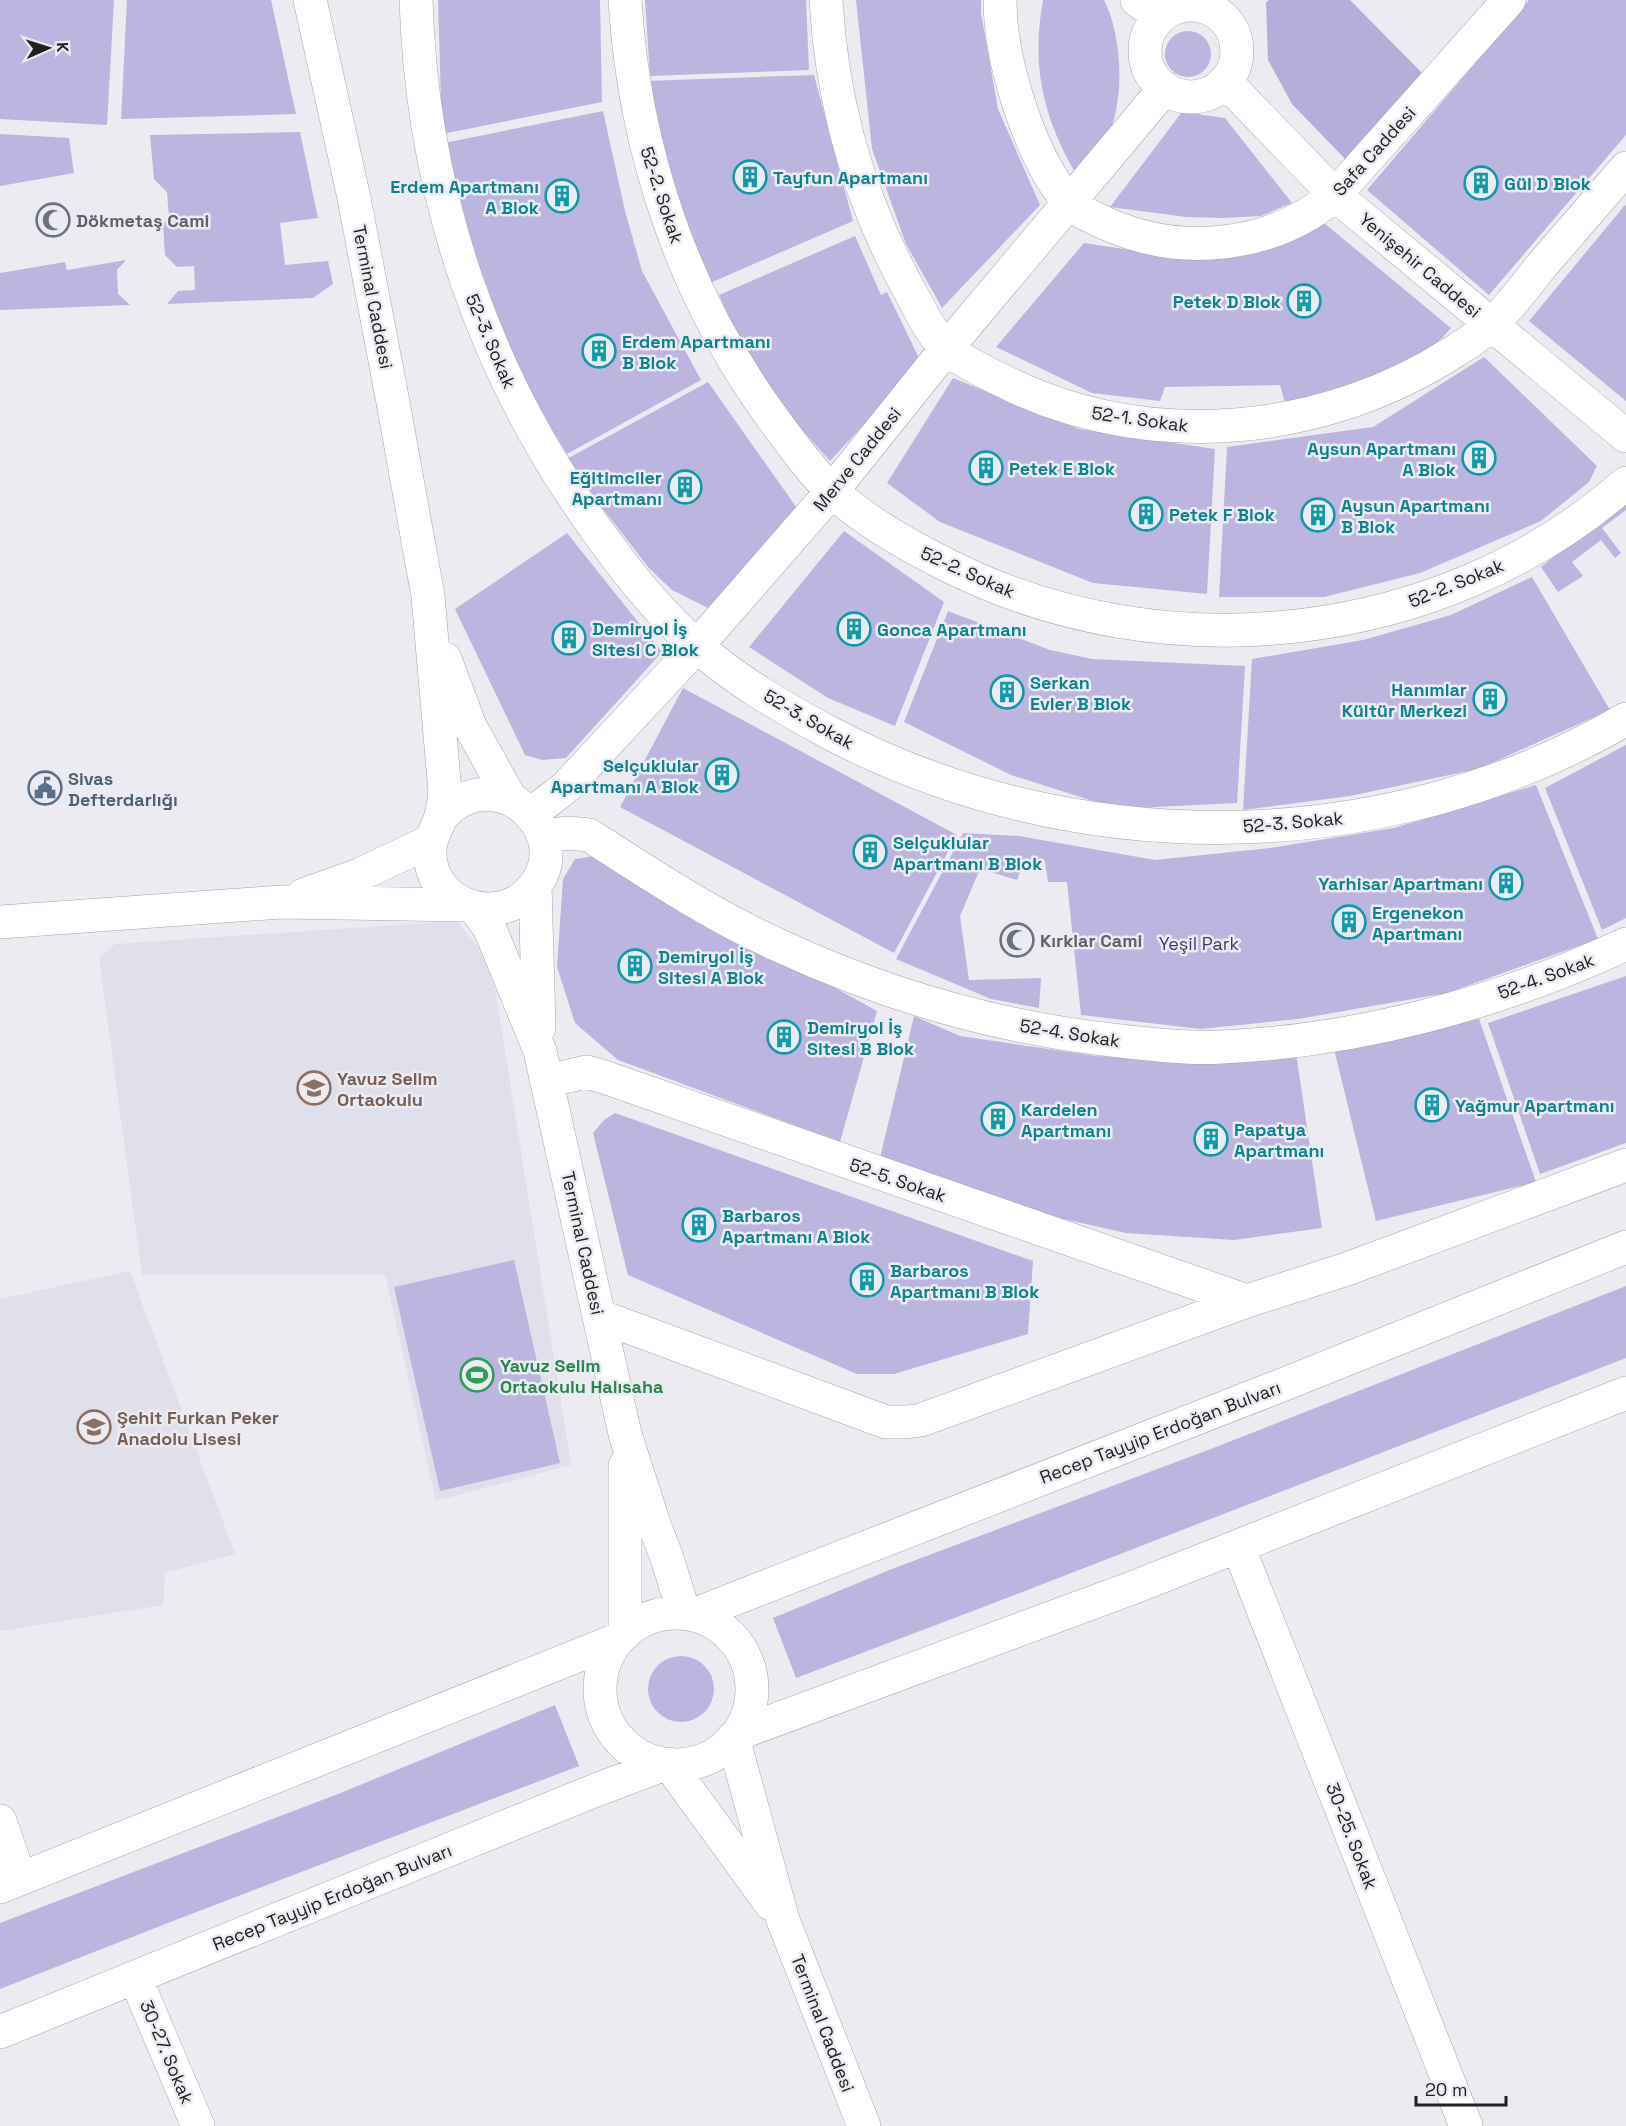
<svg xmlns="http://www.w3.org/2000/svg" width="1626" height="2126" font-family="'Space Grotesk',sans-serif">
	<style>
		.built { fill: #e0dfec }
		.green { fill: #bbb5e0 }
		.forest { fill: #b4afda }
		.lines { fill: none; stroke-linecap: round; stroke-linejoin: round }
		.minor-casing { stroke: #a6a5aa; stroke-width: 34 }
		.minor { stroke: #fff; stroke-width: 33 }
		.labels { text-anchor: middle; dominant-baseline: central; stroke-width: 5; stroke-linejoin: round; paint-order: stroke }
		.street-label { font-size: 18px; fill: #212123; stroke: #ecebf1 }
		.culture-label { font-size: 18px; font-weight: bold; fill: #0d838f; stroke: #ecebf1; text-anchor: start }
		.worship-label { font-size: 18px; font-weight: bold; fill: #5b616d; stroke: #ecebf1; text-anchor: start }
		.service-label { font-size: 18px; font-weight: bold; fill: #4e5e75; stroke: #ecebf1; text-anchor: start }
		.park-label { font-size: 18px; fill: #42376e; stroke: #ecebf1 }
		.education-label { font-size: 18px; font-weight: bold; fill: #785e54; stroke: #ecebf1; text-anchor: start }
		.leisure-label { font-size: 18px; font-weight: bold; fill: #27864d; stroke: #ecebf1; text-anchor: start }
	</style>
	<rect width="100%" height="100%" fill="#ecebf1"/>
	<path class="built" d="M457,921l34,42 80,502 -135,36 -51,-226h-243l-43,-317 16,-14z
		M130,1271l105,283 -70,19 -2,32 -163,26v-332z"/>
	<path class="green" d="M0,0h114l-7,125 -107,-6z
		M127,0h144l25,114 -175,5z
		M438,0h162l2,102 -160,32z
		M645,0h161l3,70 -159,6z
		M856,0h125v13l17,96 42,96 -98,103 -36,-64 -34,-95z
		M1043,0h61c19,37 22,107 0,143 -7,11 -19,21 -28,31 -33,-57 -45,-108 -33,-174z
		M1529,0h97v135l-137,160 -122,-105z
		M1165 54a23 23 0 1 1 46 0a23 23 0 1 1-46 0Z
		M814,75l39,146 -143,62 -31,-62 -33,-140z
		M603,111l22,100 17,60 59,109 -134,74 -30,-48 -40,-73 -53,-190z
		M1182,112l43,6 67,85 -31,13 -39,2 -36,-1 -76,-10z
		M300,132l18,86 -38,5 5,42 43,-4 5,23 -20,14 -146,6 11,-13 17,-1 -1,-24 -17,1 -12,-12 -2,-31 6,-7 -2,-25 -13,-13 -4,-44z
		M0,134l69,4 5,35 -74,13z
		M1625,205l1,1v195l-97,-80z
		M1324,223l127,105c-41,49 -108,59 -166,75l-5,-18 -115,2 -5,14 -68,-8 -96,-46 88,-104 80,12z
		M855,236l26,59 6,-3 32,66 -16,24 -73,79 -61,-68 -22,-35 -28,-63z
		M126,260l-9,10 1,24 12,11 -130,5v-37l65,-11 2,8z
		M1484,357l113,109 -8,16 -48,39 -121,52 -96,24h-105l8,-150 146,-20z
		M953,378l126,51 136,20 -8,145 -114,-11 -153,-61 -53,-39z
		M708,382l91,129 -89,98 -38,-19 -23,-22 -84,-108z
		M1626,499v11l-24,18 19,25 -6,5 -14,-18 -29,22 11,14 -25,16 -17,-25z
		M844,531l100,71 -49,124 -67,-28 -79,-51z
		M567,533l95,119 -96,106 -24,2 -17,-5 -70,-146z
		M1532,577l78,133 -132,59 -128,27 -107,14 9,-151 111,-19 88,-25z
		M948,611l102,39 42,9 153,7 -8,137 -102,5 -42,-7 -82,-26 -107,-53z
		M683,688l274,147 -63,118 -274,-146z
		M1626,745v173l-24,12 -57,-142z
		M1536,785l62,154 -151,54 -149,26 -98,10 -119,-14 -14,-133h-19l-3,-20 -20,-3 -8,21 -37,-11 -20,47 9,64 72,-2 -2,30 -48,-9 -95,-40 67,-126 56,3 136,24 115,-12 124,-20z
		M595,856l282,155 -37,131 -222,-82 -43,-37 -18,-56 6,-88 12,-20z
		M1626,976v167l-86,31 -52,-151z
		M914,1016l46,20 136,20 116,7 84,-10 26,175 -88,12 -108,-7 -94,-21 -153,-50z
		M1479,1019l57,163 -160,39 -42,-172z
		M615,1113l418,148 -5,73 -134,40h-37l-229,-99 -35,-142 11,-13z
		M514,1260l46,203 -120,28 -46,-204z
		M1626,1286v72l-640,248 -190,72 -23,-60 119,-49 324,-122z
		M648 1689a33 33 0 1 1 66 0a33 33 0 1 1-66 0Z
		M555,1705l24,61 -406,155 -173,68v-66l338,-129z"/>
	<path class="forest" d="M1269,0h81l79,80 -79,84 -58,-60 -24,-44 -2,-57z"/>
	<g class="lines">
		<defs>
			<path id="minor" d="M310,0l44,198 38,199 36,199 17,196c-1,9 -2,18 -5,27 -4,12 -11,21 -10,34 0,49 62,74 97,41 58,-53 -29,-142 -86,-77
				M416,0c6,196 69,378 185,536 28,39 60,79 96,110 38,34 85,61 129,85 246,131 558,130 800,-12
				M625,0c9,151 59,298 149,420 18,24 36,50 58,71 31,29 75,54 113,73 217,111 497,81 681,-81
				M826,0c6,105 34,203 86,295 7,14 23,44 35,54 15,13 48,28 66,37 142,66 312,49 442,-35 13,-8 27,-17 38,-28 18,-17 33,-38 49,-58 28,-32 56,-65 84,-97
				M1000,0c0,59 29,155 68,201 8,10 27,17 39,23 75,33 165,24 228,-29l174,-195
				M1137,0l23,17
				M1145 51a46 46 0 1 1 92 0a46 46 0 1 1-92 0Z
				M1225,81l110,114 291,241
				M445,659l25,67 40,72
				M531,814l35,-27 131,-141 135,-155 114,-142 219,-261
				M543,836l25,-3 21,2c62,40 124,81 191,111 110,51 227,84 349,96 30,3 63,7 93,5 139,-6 279,-45 404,-103
				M535,885l4,143
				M303,895l56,-20 72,-34
				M476,909l14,20 50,122 85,383 29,90 13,34 17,55
				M0,922l281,-20 184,3
				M547,1081l39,-9 18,5 643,224
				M599,1316l287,106h20l15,-2 326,-119 100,-32 279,-104
				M625,1466v167
				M1238,1546l228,580
				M600 1689a76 76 0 1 1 152 0a76 76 0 1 1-152 0Z
				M693,1615l589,-230 344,-138
				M737,1734l395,-146 494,-195
				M733,1738l50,182 81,206
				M669,1764l102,140
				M0,1821l20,58
				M0,1887l619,-248
				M135,1977l63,149
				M0,2032l596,-242 69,-26"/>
		</defs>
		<use href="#minor" class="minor-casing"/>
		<use href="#minor" class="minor"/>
	</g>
	<defs>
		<symbol id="building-ring" viewBox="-11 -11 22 22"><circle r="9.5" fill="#ecebf1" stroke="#0f9aa8" stroke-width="1.5"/><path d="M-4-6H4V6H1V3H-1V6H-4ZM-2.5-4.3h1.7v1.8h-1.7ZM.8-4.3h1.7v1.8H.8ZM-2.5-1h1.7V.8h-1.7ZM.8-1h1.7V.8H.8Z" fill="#0f9aa8"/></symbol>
		<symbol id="mosque-ring" viewBox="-11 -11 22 22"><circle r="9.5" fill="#ecebf1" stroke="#6b7280" stroke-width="1.5"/><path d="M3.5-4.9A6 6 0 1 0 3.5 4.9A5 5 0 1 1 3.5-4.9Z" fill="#6b7280"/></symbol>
		<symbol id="civic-ring" viewBox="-11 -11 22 22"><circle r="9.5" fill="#ecebf1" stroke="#5c6f8a" stroke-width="1.5"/><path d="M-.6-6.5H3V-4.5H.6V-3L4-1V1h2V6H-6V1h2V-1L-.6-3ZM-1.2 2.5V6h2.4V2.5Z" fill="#5c6f8a"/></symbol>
		<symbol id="school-ring" viewBox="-11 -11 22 22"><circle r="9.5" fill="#ecebf1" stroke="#8d6e63" stroke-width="1.5"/><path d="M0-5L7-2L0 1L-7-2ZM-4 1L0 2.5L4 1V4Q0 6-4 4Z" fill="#8d6e63"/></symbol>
		<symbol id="stadium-ring" viewBox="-11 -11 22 22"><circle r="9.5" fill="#ecebf1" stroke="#2e9e5b" stroke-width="1.5"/><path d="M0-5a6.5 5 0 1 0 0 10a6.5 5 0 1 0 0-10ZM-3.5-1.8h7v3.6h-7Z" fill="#2e9e5b"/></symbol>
	</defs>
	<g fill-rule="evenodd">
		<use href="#building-ring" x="731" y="158" width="38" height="38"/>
		<use href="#building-ring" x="1462" y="164" width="38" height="38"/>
		<use href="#building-ring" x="543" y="177" width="38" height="38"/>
		<use href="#mosque-ring" x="34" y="201" width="38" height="38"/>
		<use href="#building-ring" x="1285" y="282" width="38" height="38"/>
		<use href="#building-ring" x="580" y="332" width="38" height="38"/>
		<use href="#building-ring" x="1460" y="439" width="38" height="38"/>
		<use href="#building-ring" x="967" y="449" width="38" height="38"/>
		<use href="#building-ring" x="666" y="468" width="38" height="38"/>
		<use href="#building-ring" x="1127" y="495" width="38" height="38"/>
		<use href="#building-ring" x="1299" y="496" width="38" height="38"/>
		<use href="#building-ring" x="835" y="610" width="38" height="38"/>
		<use href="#building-ring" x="550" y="619" width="38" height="38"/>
		<use href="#building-ring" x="988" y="673" width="38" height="38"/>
		<use href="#building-ring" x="1471" y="680" width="38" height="38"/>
		<use href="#building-ring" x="703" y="756" width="38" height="38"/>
		<use href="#civic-ring" x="26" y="769" width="38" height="38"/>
		<use href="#building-ring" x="851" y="833" width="38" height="38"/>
		<use href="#building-ring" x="1487" y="864" width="38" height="38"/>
		<use href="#building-ring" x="1330" y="903" width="38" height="38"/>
		<use href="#mosque-ring" x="998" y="921" width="38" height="38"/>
		<use href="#building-ring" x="616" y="947" width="38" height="38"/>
		<use href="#building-ring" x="765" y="1018" width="38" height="38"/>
		<use href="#school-ring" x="295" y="1069" width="38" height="38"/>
		<use href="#building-ring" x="1413" y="1086" width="38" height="38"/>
		<use href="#building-ring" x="979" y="1100" width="38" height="38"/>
		<use href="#building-ring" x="1192" y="1120" width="38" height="38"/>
		<use href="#building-ring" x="680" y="1206" width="38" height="38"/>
		<use href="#building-ring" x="848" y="1261" width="38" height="38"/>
		<use href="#stadium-ring" x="458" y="1356" width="38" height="38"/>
		<use href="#school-ring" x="75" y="1408" width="38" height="38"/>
	</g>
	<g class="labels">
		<g class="street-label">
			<text transform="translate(1374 151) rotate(-48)">Safa Caddesi</text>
			<text transform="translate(662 195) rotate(72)">52-2. Sokak</text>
			<text transform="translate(1420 265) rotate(40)">Yenişehir Caddesi</text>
			<text transform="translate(373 297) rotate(79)">Terminal Caddesi</text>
			<text transform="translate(491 341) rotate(67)">52-3. Sokak</text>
			<text transform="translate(1140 419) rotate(8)">52-1. Sokak</text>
			<text transform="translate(857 459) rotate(-51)">Merve Caddesi</text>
			<text transform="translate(968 572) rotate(24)">52-2. Sokak</text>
			<text transform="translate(1456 583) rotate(-22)">52-2. Sokak</text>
			<text transform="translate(809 719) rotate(30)">52-3. Sokak</text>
			<text transform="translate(1293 822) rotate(-5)">52-3. Sokak</text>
			<text transform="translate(1546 976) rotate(-20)">52-4. Sokak</text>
			<text transform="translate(1070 1033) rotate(9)">52-4. Sokak</text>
			<text transform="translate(898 1180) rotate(19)">52-5. Sokak</text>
			<text transform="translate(583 1243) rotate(78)">Terminal Caddesi</text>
			<text transform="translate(1160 1432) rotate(-21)">Recep Tayyip Erdoğan Bulvarı</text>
			<text transform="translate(1352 1836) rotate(69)">30-25. Sokak</text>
			<text transform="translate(332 1897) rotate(-22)">Recep Tayyip Erdoğan Bulvarı</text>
			<text transform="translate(823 2023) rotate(69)">Terminal Caddesi</text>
			<text transform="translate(167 2052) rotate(67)">30-27. Sokak</text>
		</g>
		<g class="culture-label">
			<text x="773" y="177">Tayfun Apartmanı</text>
			<text x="1504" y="183">Gül D Blok</text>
			<text x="539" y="186" text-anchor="end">Erdem Apartmanı<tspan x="539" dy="21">A Blok</tspan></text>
			<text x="1281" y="301" text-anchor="end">Petek D Blok</text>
			<text x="622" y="341">Erdem Apartmanı<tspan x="622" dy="21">B Blok</tspan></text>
			<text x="1456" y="448" text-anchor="end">Aysun Apartmanı<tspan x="1456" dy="21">A Blok</tspan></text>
			<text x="1009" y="468">Petek E Blok</text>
			<text x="662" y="477" text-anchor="end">Eğitimciler<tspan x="662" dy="21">Apartmanı</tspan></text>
			<text x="1341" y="505">Aysun Apartmanı<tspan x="1341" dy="21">B Blok</tspan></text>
			<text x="1169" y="514">Petek F Blok</text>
			<text x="592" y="628">Demiryol İş<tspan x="592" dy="21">Sitesi C Blok</tspan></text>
			<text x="877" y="629">Gonca Apartmanı</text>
			<text x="1030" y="682">Serkan<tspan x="1030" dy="21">Evler B Blok</tspan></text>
			<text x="1467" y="689" text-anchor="end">Hanımlar<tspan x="1467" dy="21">Kültür Merkezi</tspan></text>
			<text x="699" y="765" text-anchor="end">Selçuklular<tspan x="699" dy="21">Apartmanı A Blok</tspan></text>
			<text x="893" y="842">Selçuklular<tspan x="893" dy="21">Apartmanı B Blok</tspan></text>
			<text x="1483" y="883" text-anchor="end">Yarhisar Apartmanı</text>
			<text x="1372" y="912">Ergenekon<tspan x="1372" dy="21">Apartmanı</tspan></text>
			<text x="658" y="956">Demiryol İş<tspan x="658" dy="21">Sitesi A Blok</tspan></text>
			<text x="807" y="1027">Demiryol İş<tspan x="807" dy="21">Sitesi B Blok</tspan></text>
			<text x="1455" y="1105">Yağmur Apartmanı</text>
			<text x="1021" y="1109">Kardelen<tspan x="1021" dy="21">Apartmanı</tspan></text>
			<text x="1234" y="1129">Papatya<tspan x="1234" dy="21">Apartmanı</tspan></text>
			<text x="722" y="1215">Barbaros<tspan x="722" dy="21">Apartmanı A Blok</tspan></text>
			<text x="890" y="1270">Barbaros<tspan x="890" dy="21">Apartmanı B Blok</tspan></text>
		</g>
		<g class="worship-label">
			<text x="76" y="220">Dökmetaş Cami</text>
			<text x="1040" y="940">Kırklar Cami</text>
		</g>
		<g class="service-label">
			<text x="68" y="778">Sivas<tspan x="68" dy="21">Defterdarlığı</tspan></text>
		</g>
		<g class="park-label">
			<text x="1199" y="943">Yeşil Park</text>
		</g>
		<g class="education-label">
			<text x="337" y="1078">Yavuz Selim<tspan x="337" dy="21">Ortaokulu</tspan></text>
			<text x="117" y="1417">Şehit Furkan Peker<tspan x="117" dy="21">Anadolu Lisesi</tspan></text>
		</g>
		<g class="leisure-label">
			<text x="500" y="1365">Yavuz Selim<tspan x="500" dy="21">Ortaokulu Halısaha</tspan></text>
		</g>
	</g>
	<g transform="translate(48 48) rotate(87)" stroke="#ecebf1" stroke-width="4.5" paint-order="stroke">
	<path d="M0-4.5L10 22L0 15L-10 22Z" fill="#212123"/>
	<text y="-9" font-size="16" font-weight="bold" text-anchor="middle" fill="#212123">K</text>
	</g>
	<path d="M1416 2096v9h90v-9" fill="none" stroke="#212123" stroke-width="3"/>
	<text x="1425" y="2096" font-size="18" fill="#212123" stroke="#ecebf1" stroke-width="4.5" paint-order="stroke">20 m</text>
</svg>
